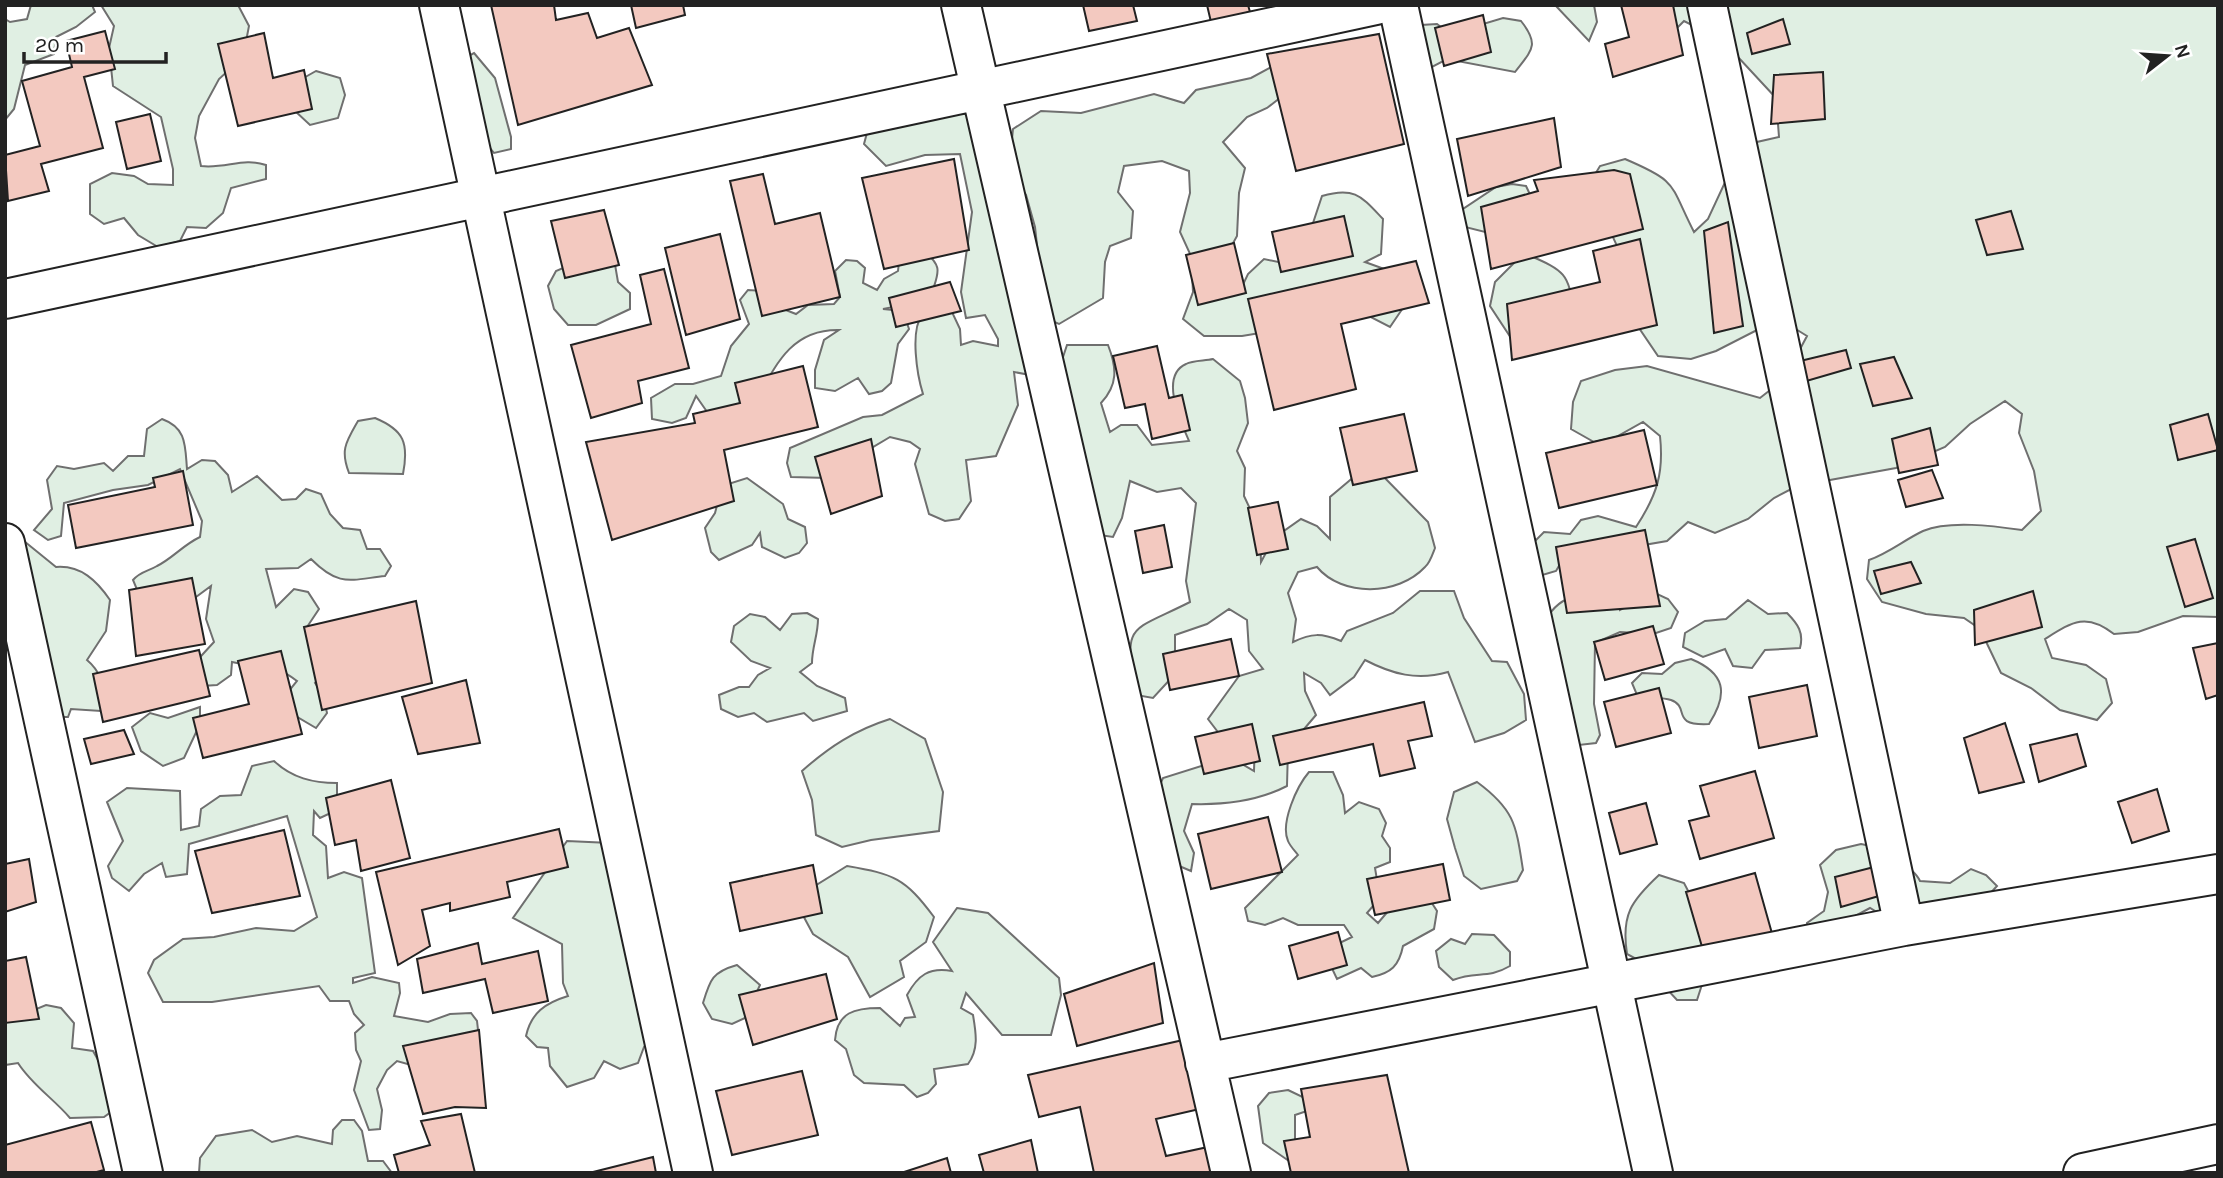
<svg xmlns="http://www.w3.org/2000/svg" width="2223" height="1178" font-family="Karla,sans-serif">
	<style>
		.green { fill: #e0efe3; stroke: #6f6f6f; stroke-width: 2 }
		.building { fill: #f3c9c0; stroke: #222; stroke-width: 2 }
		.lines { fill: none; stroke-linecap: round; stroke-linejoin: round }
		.minor-casing { stroke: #222; stroke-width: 42 }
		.tertiary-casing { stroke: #222; stroke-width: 42 }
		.minor { stroke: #fff; stroke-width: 38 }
		.tertiary { stroke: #fff; stroke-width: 38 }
	</style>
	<rect width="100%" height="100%" fill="#fff"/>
	<path class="green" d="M31,5h61l3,7 -19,15 -20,10 -2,17 -29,11 -11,44 -9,11v-101l5,3 17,-3z
		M101,5h137l11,21 -6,31 -24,22 -20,37 -4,22 6,28c25,3 42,-9 65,-1v14l-35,9 -8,25 -17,15 -19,-1 -7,14 -22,6 -20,-12 -14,-17 -20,6 -14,-10v-30l22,-11 22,3 14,8 25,1v-16l-12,-52 -48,-31 -4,-38 5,-22z
		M1555,5h39l3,17 -8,19z
		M1644,5h574v612l-35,-1 -45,16 -24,2c-28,-22 -42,-12 -69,5l7,19 34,7 20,14 6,24 -15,17 -37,-10 -29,-22 -30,-15 -21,-44 -16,-11 -38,-4 -44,-12 -15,-23 2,-19c20,-7 35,-20 54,-29 26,-11 71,-5 99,-1l19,-19 -7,-40 -15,-38 3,-19 -17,-13 -35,23 -25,23 -49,21 -99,18 -23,12 -26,21 -33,14 -27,-11 -21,19 -104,18 -7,12 -17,5 -6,-33 11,-11 26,2 11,-14 17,-4 38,11c21,-32 28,-54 24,-91l-17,-14 -27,15 -22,5 -23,-13 2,-27 8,-21 34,-11 32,-4 113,32 24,-19 23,-43 -21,-13 -29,7 -41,21 -25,8 -33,-3 -21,-31 -19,-77 -12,-26 -21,-31 15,-25 25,-7c54,23 44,24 69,73l14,-13 19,-41 30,-36 22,-5 -3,-39 -38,-41 -28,-23 -26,-13 -23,23z
		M1503,18l18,3c19,24 11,29 -6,51l-68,-13 -15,8 -15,-4 4,-38 16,-1 13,10z
		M474,53l21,25 16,59v12l-17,4 -15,-19 -16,-75z
		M1275,65l10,29 -18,14 -20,9 -24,25 22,26 -6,25 -2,43 -21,38 23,19 9,-19 16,-15 19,4 28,-34 11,-33c33,-10 40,1 61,23l-2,35 -16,8 25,9 15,34 -15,22 -23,-12 -125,21h-38l-21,-17 10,-27 -2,-36 -11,-24 10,-39 -1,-22 -27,-10 -38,5 -6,26 15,19 -2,27 -21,8 -5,16 -2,36 -44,26 -14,-6 -10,-91 -9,-32 -17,-25 4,-41 28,-18 40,2 73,-19 30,9 12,-13 55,-12z
		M316,71l24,7 5,17 -7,23 -28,7 -16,-15 -1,-26z
		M944,111l34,5 52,259 -16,-3 4,33 -22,51 -30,4 5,41 -12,18 -14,2 -16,-7 -14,-50 5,-15 -10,-7 -20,-5 -17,10 -33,11 -12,20 -37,-1 -4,-14 3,-15 73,-31 19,-2 41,-21c-6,-19 -13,-63 -1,-79l30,-3 8,17 1,16 12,-4 25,5v-7l-13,-24 -19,3 -5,-26 11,-80 -12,-58 -35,1 -39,11 -22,-22 4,-15z
		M1512,184l14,2 8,17 -45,30 -24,-6 -5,-16 36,-24z
		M612,247l6,35 12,11v16l-34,16h-28l-14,-16 -6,-23 8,-15z
		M922,250c25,18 14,25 8,50l-47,9 20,2 6,18 -11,15 -7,39 -9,8 -13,3 -11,-16 -23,13 -20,-3v-18l9,-30 15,-10c-52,-1 -66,42 -88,80l-41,6 -14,-20 -10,22 -14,5 -20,-4 -1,-21 24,-14h18l28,-8 10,-30 18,-22 -9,-24 8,-10 17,1 8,14 23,9 12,-9 26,-1 6,-7 -5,-26 11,-11 11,1 8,7 -2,15 14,7 7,-11 14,-8 2,-19z
		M1524,253c36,16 47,18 49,59l-62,26 -21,-32 5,-24z
		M1067,345h41c9,23 10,40 -7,58l9,29 11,-7h16l15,20 37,-4c-8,-19 -30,-65 -3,-77 7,-4 19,-3 27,-5l27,22 5,17 3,25 -11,28 8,17 -1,28 16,34 1,32 13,-24 27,-19 16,7 13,13v-42l32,-27 17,2 49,50 7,26c-2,5 -5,15 -10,19 -27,29 -83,30 -108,0l-19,5 -10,21 8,26 -3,23c19,-9 28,-9 48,-1l6,-10 46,-18 27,-22h34l10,27 28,43 15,1 17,32 2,26 -22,13 -29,9 -27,-70c-31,9 -56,2 -83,-12l-11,17 -24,18 -9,-12 -17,-10 1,18 11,24 -28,33 -1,38c-29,15 -62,19 -95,18l-8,27 10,22 -3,18 -19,-8 -14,-74 5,-11 67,-21 24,14 1,-31h-31l-16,-21 31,-43 24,-7 -14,-18 -2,-31 -18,-11 -22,15 -32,11v39l-22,24 -17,-3c-13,-74 -7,-62 54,-93l-4,-21 10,-78 -15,-15 -24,4 -27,-11 -8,37 -9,19 -20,-3 -32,-171z
		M375,418c29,12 34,25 28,56l-54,-1c-9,-23 -3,-31 9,-52z
		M162,419c25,9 23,27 25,50l15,-9 13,1 13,14 4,17 25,-16 25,24 14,-1 10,-10 15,5 9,20 13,14 17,2 7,19h13l11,17 -6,10c-36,4 -46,11 -74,-17l-13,9 -32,1 10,38 18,-18 14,3 11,17 -12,18 21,43 -13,13 8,12 4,18 -11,15 -27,-16 -5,-15 13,-16c-24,-19 -37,-12 -65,-19l-1,13 -14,10 -15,1 -11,-19 23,-25 -8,-23 5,-33 -15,11 -58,-5 -5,-12c8,-9 14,-8 24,-14 16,-8 26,-21 43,-29l2,-16 -22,-52 -32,16 -35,5 -49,13 -3,33 -13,4 -14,-10 18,-21 -5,-29 10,-14 17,3 30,-6 9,8 15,-15h16l3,-27z
		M747,478l36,26 5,15 17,8 2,16 -8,10 -14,5 -23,-11 -2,-14 -8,12 -33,15 -8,-8 -6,-24 10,-15 7,-27z
		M19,537l37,30c25,-2 41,14 54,33l-4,31 -19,29c13,11 16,23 20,40l-6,11 -30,-2 -3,8h-13z
		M1616,591l4,19 33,-18 15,7 10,13 -7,16 -18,6 -33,-2 -25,11 -1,61 6,31 -4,8 -17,2 -35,-121c14,-32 41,-31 72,-33z
		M1748,600l20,14 19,-1c11,11 17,20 13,35l-35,2 -13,18 -19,-2 -8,-17 -22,8 -20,-10 2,-14 20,-12 21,-2z
		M807,613l11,6c0,16 -6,28 -6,44l-12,9 17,14 28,12 2,13 -34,10 -9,-8 -37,9 -13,-9 -16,4 -17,-8 -2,-14 20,-8h10l9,-12 12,-7 -19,-7 -20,-19 3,-16 16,-12 15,3 15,13 12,-16z
		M1691,659c34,14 38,34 18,65 -40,2 -18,-17 -38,-24 -10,-3 -23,-2 -34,-5l-5,-12 10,-10 20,1 13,-11z
		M200,707v17l-16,34 -21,8 -22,-15 -9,-24 18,-14 18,5z
		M890,719l35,20 18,53 -4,39 -68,9 -29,7 -26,-12 -4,-35 -10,-29c27,-24 53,-41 88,-52z
		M274,761c18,17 39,22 63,22v27l-17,8 -6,-7 -1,24 13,11 2,32 16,-6 18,6 13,95 -22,5v5l19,-6 27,6 1,10 -6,23 34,6 22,-8 21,-1 6,8 3,27 -69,17 -14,-4 -10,9 -10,19 5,21 -2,19 -11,1 -15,-40 7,-29 -5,-11 -1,-17 9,-8 -10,-11 -5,-13h-19l-11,-15 -107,16h-49l-15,-29 6,-13 29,-21 31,-2 42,-9 38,3 23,-14 -30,-101 -98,28 -2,30 -21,3 -4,-14 -18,11 -15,17 -17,-13 -4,-12 15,-25 -16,-39 20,-14 53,3 1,39 18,-4 2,-17 19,-13 21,-1 11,-29z
		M1309,772h24l10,23 2,18 14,-11 20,7 7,14 -4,13 8,12v14l-15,6 5,30 -13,15 11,10 23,-27 25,-2 11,17 -3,18 -31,17c-4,20 -12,27 -31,31l-11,-9 -24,11 -9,-19 -1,-11 25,-12 -8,-12h-46l-15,-7 -18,7 -17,-4 -3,-13 53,-53c-3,-4 -8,-9 -10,-14 -8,-18 9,-55 21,-69z
		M1477,782c38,28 39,43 46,88l-6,11 -36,8 -17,-13 -9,-28 -8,-29 7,-27z
		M567,841l43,2 46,189 -12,15 -6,16 -18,6 -16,-8 -10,17 -27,9 -17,-21 -2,-18 -11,-1 -11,-11c5,-23 19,-33 42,-40l-5,-13 -1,-39 -49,-26z
		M1861,844c17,2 52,22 59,37l30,2 21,-14 15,6 11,11 -11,12 -106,16 -10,-6 -61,33 -2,-18 17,-12 4,-19 -8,-27 16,-15z
		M847,866c47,8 58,12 87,51l-8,25 -26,19 4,16 -34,20 -22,-40 -35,-23 -14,-26 11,-19z
		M1659,875l25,8 11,21 13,62 -11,34h-20l-35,-38 -15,-8c-6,-39 4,-53 32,-79z
		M957,908l31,5 71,65 2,17 -10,40h-49l-36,-42 -5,15 12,7c3,18 6,34 -5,49l-34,5 2,15 -8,9 -11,4 -13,-12 -40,-2 -10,-8 -8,-26 -11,-9c2,-28 20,-32 45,-32l20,18 5,-8 10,-1 -8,-22c11,-20 22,-28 45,-24l-19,-29z
		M1472,934l22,1 16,17v14c-24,14 -33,4 -57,14l-14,-13 -3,-16 15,-12 14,5z
		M737,965l23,20 -15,33 -13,6 -20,-5 -9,-16c7,-23 9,-31 34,-38z
		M46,1005l15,3 13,15 -2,25 21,3 13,23 9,35 -11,8 -34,1c-17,-20 -38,-33 -52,-55l-13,2v-43z
		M1288,1090l21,10 -2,11 -12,4v30l-6,16 -26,-18 -5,-37 11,-13z
		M342,1120h12l8,11 6,30h15l9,12h-193l1,-15 16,-22 36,-6 20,12 25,-6 35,8 1,-14z"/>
	<path class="building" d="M491,5h63l2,15 32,-7 9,25 32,-10 23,57 -134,40z
		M631,5h52l2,10 -49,13z
		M1083,5h50l4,16 -48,10z
		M1207,5h41l2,7 -39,10z
		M1621,5h52l10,50 -70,22 -8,-33 24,-7z
		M1483,15l8,37 -47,14 -9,-38z
		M1783,19l7,25 -38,10 -5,-21z
		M105,31l10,38 -31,8 19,71 -62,16 8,27 -41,10 -3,-46 35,-9 -18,-65 50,-14 -6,-26z
		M264,33l9,45 31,-8 8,39 -74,17 -20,-82z
		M1379,34l25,110 -108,27 -29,-117z
		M1823,72l2,47 -54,5 3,-49z
		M150,114l11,47 -34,8 -11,-47z
		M1554,118l7,49 -93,29 -11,-57z
		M954,159l15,91 -85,19 -22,-91z
		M1614,170l16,4 13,55 -152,40 -10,-62 57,-16 -4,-11z
		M763,174l12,50 45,-11 20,84 -78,19 -32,-135z
		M604,210l15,55 -54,13 -14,-57z
		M2011,211l12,38 -36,6 -11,-35z
		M1344,216l9,40 -72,16 -9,-40z
		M1728,222l15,104 -29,7 -10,-102z
		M720,234l20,85 -54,16 -21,-87z
		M1640,239l17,86 -145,35 -5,-56 93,-22 -7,-31z
		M1234,243l12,50 -48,12 -12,-50z
		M1416,261l13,42 -88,21 15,65 -82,21 -26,-111z
		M664,269l25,99 -51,13 4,22 -51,15 -20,-73 80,-21 -11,-49z
		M950,282l11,29 -65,16 -7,-29z
		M1157,346l12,52 13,-3 8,35 -38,9 -7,-35 -20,4 -12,-52z
		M1846,350l5,18 -48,14 -3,-21z
		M1894,357l18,41 -39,8 -13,-42z
		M803,366l15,61 -94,23 10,51 -122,39 -26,-98 109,-19 -2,-9 47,-11 -5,-20z
		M1404,414l13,57 -64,14 -13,-57z
		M2208,414l10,36 -40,10 -8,-35z
		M1930,428l8,37 -39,8 -7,-34z
		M1644,430l13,55 -98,23 -13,-55z
		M871,439l11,57 -51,18 -16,-57z
		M1932,470l11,28 -37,9 -8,-27z
		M183,471l10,54 -117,23 -8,-43 87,-18 -2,-9z
		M1278,502l10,47 -31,6 -9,-47z
		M1164,525l8,42 -29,6 -8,-42z
		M1645,530l15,76 -93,7 -11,-66z
		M2195,539l18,59 -28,9 -18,-60z
		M1911,562l10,21 -40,11 -7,-23z
		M192,578l13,66 -69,12 -7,-66z
		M2033,591l9,36 -67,18 -1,-35z
		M416,601l16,82 -110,27 -18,-83z
		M1653,626l11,38 -59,16 -11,-38z
		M1231,639l8,37 -69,14 -7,-36z
		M2218,643v52l-12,4 -13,-51z
		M199,650l11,46 -107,26 -10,-48z
		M281,651l21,83 -99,24 -10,-40 56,-14 -11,-43z
		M466,680l14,63 -62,11 -16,-57z
		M1807,685l10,51 -58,12 -10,-51z
		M1659,688l12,45 -55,14 -12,-45z
		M1424,702l8,34 -24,5 7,27 -35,8 -7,-32 -93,21 -7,-29z
		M2005,723l19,59 -45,11 -15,-55z
		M1252,724l8,37 -56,13 -9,-37z
		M124,730l10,24 -43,10 -7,-25z
		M2077,734l9,32 -47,16 -9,-37z
		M1755,771l19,67 -74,21 -11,-38 20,-5 -9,-30z
		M391,780l19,78 -49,13 -5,-31 -21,5 -9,-47z
		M2157,789l12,42 -37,12 -14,-41z
		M1646,803l11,41 -37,10 -11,-41z
		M1268,817l14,55 -71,17 -13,-55z
		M559,829l9,38 -61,15 3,15 -60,14v-8l-28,7 8,36 -32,19 -22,-93z
		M284,830l16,66 -88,17 -17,-62z
		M29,859l7,43 -31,10v-48z
		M1443,864l7,36 -75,15 -8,-36z
		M813,865l9,48 -82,18 -10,-48z
		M1874,867l5,29 -38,11 -6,-30z
		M1755,873l18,64 -68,20 -19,-65z
		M1338,932l9,33 -49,14 -9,-33z
		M478,943l4,21 56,-13 10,50 -55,12 -8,-34 -62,14 -6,-34z
		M26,957l13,62 -34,4v-62z
		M1154,963l9,60 -86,23 -13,-52z
		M826,974l11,45 -84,26 -14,-50z
		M479,1030l7,78 -31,-1 -32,7 -20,-68z
		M1192,1038l12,70 -48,11 10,37 42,-9 6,26h-120l-14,-66 -41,10 -11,-42z
		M802,1071l16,64 -86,20 -16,-64z
		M1387,1075l22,98h-118l-7,-32 26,-4 -9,-48z
		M461,1114l14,59h-76l-5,-18 36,-10 -9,-24z
		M91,1122l13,48 -11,3h-88v-28z
		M1031,1140l7,33h-54l-5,-18z
		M653,1157l3,16h-67z
		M947,1158l4,15h-50z"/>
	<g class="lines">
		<defs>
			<path id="minor" d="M439,5l254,1168
				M961,5l270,1168
				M1707,5l197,921
				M5,299l1371,-294
				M5,543l138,630
				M1205,1063l699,-137 314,-52
				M2083,1173l135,-29"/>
			<path id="tertiary" d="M1398,5l255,1168"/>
		</defs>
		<use href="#minor" class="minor-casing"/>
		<use href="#tertiary" class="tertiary-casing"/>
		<use href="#minor" class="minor"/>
		<use href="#tertiary" class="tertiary"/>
	</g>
	<rect width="2223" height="1178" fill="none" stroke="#222222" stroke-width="14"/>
	<g transform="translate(2167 56) rotate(73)" stroke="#ffffff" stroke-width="5" paint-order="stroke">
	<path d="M0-5L12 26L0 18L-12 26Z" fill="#222222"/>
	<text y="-10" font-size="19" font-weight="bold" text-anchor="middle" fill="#222222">N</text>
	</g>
	<path d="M24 52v10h142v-10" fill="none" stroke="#222222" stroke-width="3.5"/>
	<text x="35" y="52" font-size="21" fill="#222222" stroke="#ffffff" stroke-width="5" paint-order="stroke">20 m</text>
</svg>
